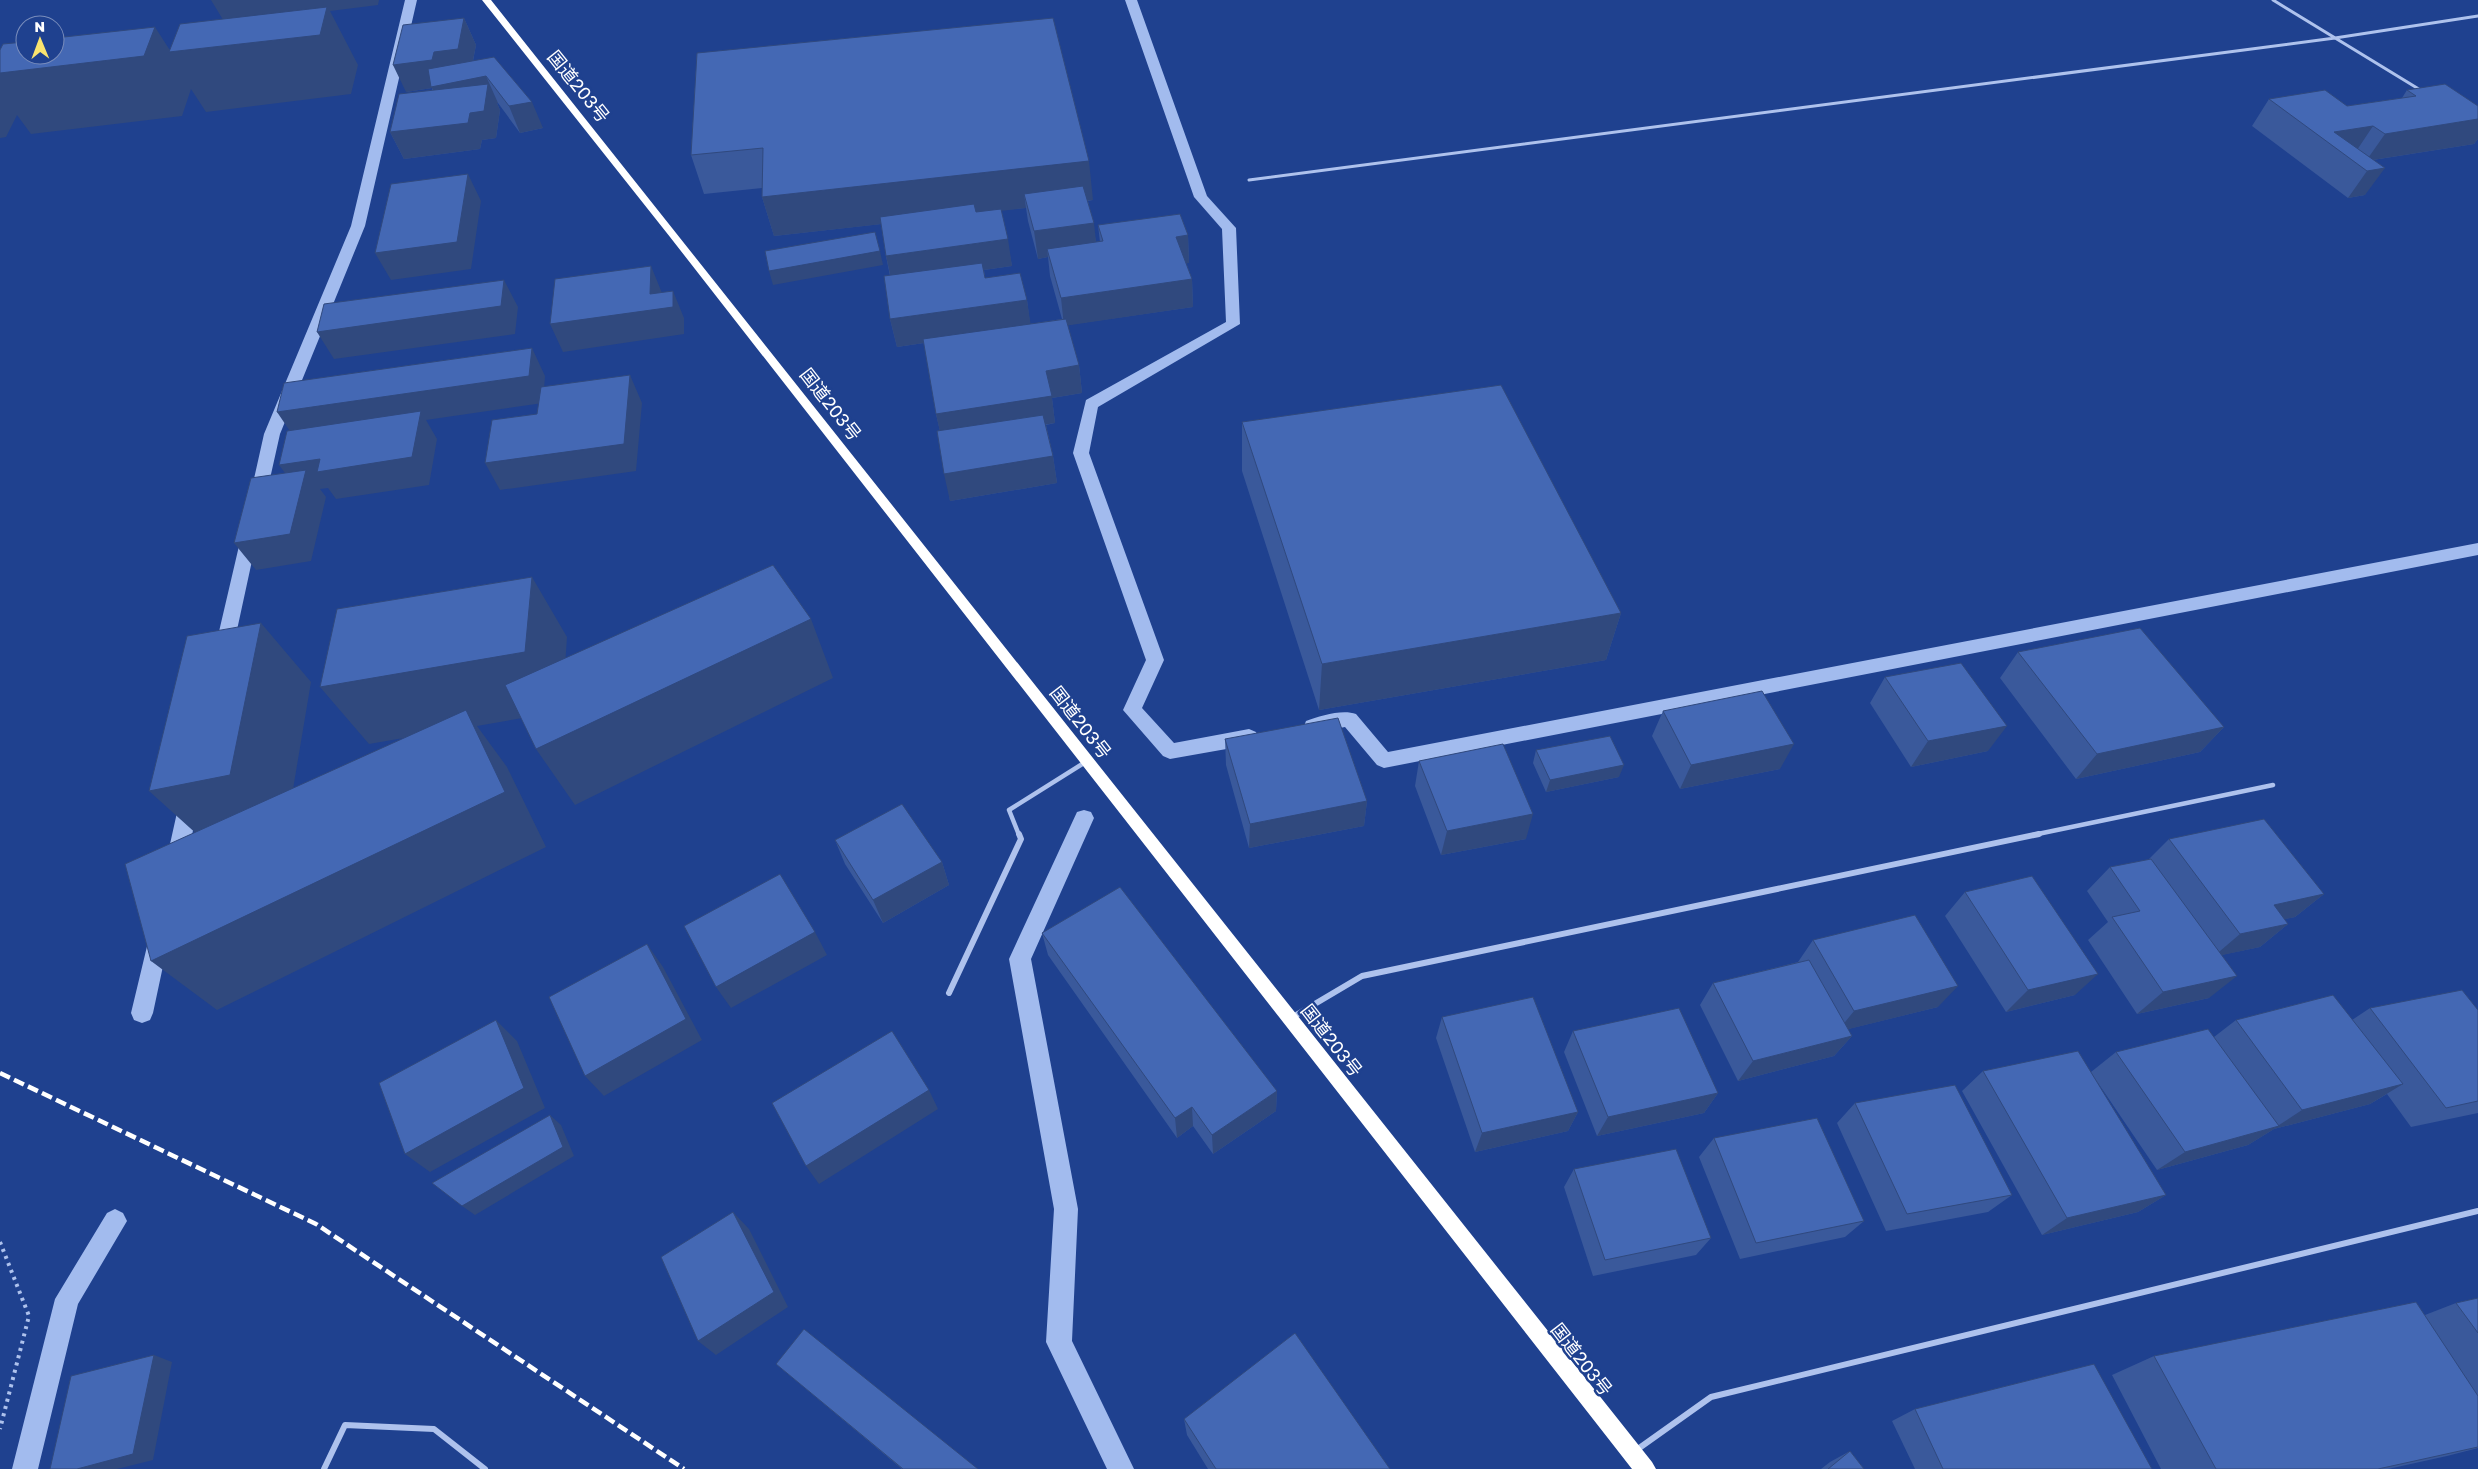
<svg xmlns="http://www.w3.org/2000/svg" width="2478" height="1469" font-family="'Golos Text','Noto Sans JP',sans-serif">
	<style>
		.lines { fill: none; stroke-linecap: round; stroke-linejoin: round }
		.stream { fill: #a2bbee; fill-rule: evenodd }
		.path { stroke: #aec2ed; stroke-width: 4; stroke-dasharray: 3 4.5; stroke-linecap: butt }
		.street-far2 { stroke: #aec2ed; stroke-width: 3 }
		.street-far1 { stroke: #aec2ed; stroke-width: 4.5 }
		.street { stroke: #aec2ed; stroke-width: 6 }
		.highway { fill: #fff; fill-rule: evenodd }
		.rail { stroke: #fff; stroke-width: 4.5; stroke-dasharray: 11 4.5; stroke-linecap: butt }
		.wall { fill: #3a599b; fill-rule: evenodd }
		.shaded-wall { fill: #30497e }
		.building { fill: #4468b4; stroke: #30497e }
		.labels { text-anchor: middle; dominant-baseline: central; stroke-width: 5; stroke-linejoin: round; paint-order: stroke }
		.street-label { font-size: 18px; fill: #fff; stroke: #1f418f }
	</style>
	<rect width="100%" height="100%" fill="#1f418f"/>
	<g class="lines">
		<path class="stream" d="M405,0h12l-52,226 -85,208 -15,67 -2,4h-12l-2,-4 15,-67 87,-208z
			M1125,0h12l70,196 29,32 4,96 -142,83 -9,46 75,207 -22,48 32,35 75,-14 7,3 2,5 -2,5 -7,3 -79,14 -7,-3 -40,-46 23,-50 -73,-207 13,-53 140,-78 -4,-93 -28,-32z
			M250,527l6,2 2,4 -26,120 -3,5 -6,2 -6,-2 -3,-5 28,-120 2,-4z
			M2478,543v12l-1094,213 -7,-3 -32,-38 -32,6 -7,-2 -2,-5 2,-5c14,-5 36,-12 50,-7l32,38z
			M190,791l7,2 3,6 -14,63 -3,6 -7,3 -7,-3 -3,-6 14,-63 3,-6z
			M1084,810l7,2 3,6 -63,141 47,250 -6,132 62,128h-27l-61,-127 8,-133 -45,-250 68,-147z
			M159,929l7,2 3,7 -16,75 -3,7 -8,3 -8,-3 -3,-7 18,-75 3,-7z
			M115,1209l8,4 4,8 -49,83 -40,165h-26l43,-170 52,-86z"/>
		<path class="path" d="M0,1242l29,74 -29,113"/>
		<path class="street-far2" d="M2273,0l149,91
			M1249,180l1086,-142 143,-22"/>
		<path class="street-far1" d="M1019,835l-10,-25 78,-49
			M2033,835l240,-50"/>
		<path class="street" d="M949,993l72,-154 -2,-5
			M1291,1018l71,-42 677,-142
			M1635,1451l76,-54 767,-186
			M324,1469l21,-44 89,4 51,40"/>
		<path class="highway" d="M482,0h9l1161,1462 4,7h-24l-962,-1232z"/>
		<path class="rail" d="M0,1073l316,151 368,245"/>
	</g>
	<path class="wall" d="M464,18l12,27 -3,16 70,67 -23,5 -22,-30h-1l3,7 -4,28 -14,2 -2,9 -76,10 -14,-27 42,-42v-2l-26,4z
		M697,53l396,147 -5,1 8,41h4l-2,-17 90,10 1,28h-3l6,16 1,28 -126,18 12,40 3,28 -30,5 3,25 -9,2 7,31 4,27 -107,18 -10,-70 -4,-17 -12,-71 -27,4 -7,-28v-43l-4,-20 -5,-32 -107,12 -12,-39v-9l-58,6 -13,-39zM1026,208l2,13 10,38 10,-2 2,19 12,43 -32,5 -3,-24 -42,-22 -1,-8 28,-4 -11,-56z
		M2407,90l71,16v33l-4,5 -101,16 -8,35 -17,3 -96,-72 17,-27 78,7 55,-8z
		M1242,422l379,191 -15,47 -287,50 -77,-239z
		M2018,652l206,75 -24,25 -124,27 -76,-101z
		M1885,677l103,74 -77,16 -41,-64z
		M1663,711l117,58 -100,20 -28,-53z
		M1225,739l142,62 -3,25 -115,22 -23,-83z
		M1536,750l83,27 -73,15 -13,-29z
		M1419,761l107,78 -85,16 -26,-69z
		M2169,839l155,55 -29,23 -11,2 4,5 -28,23 -39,8 -12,43 -72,16 -49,-74 20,-18 -21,-31 23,-24 38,-7z
		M835,840l107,22 7,23 -66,38 -38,-59z
		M1965,892l110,103 -69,17 -61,-96z
		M1042,933l235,158 -1,20 -63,43 -20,-28 -16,12 -129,-183z
		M1813,940l125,67 -90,22 4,7 -18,20 -96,25 -38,-76 13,-22 85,-21z
		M2370,1008l108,2v103l-67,14 -24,-33 -17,10 -96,25 -26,16 -91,25 -61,-90 70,115 -28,17 -96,23 -80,-144 21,-20 108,1 25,-20 98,-15 22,-17h116z
		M1442,1017l136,95 -10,19 -93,21 -39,-114z
		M1573,1031l145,62 -14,20 -107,23 -33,-84z
		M1855,1103l157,92 -24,17 -102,19 -49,-108z
		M1714,1138l150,83 -19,16 -105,22 -41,-102z
		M1574,1169l137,69 -15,17 -103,21 -29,-89z
		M2478,1298v150l-31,8 -59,13h-227l-49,-94 42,-19 271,-41 31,-12z
		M776,1364l202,105h-76z
		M1915,1409l237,60h-237l-23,-48z
		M1184,1419l206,50h-182l-21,-34z
		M1850,1451l14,18h-43l9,-7z"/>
	<path class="shaded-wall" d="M211,0h168l-1,5 -48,6 28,54 -7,29 -145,18 -15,-23 -9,27 -151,18 -14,-19 -11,22 -6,1v-65l155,-46 16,25 54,-29z
		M464,18l12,27 -6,30 16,1 12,27h-1l3,7 -4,28 -14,2 -2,9 -76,10 -14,-27 54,-19 -12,-25 -26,4 -13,-27 41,-13z
		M532,102l11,26 -23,5 -11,-27z
		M2478,119v20l-4,5 -108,17 19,-27z
		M2373,126l-18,27 -21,-21z
		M1089,161l4,39 -65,7 -4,-13 2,14 -252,28 -12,-39z
		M2385,168l-20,27 -17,3 19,-27z
		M468,174l13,27 -10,68 -80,11 -16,-27z
		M1094,223l3,28 -50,-2 1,8 -10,2 -4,-28z
		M1188,235l1,28 -12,2 -1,-28z
		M1008,239l4,27 -120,17 -6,-27z
		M880,251l3,14 -110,20 -4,-14z
		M651,266l11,27 11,-2 11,27v16l-121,18 -13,-28 100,-30z
		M1192,279l1,28 -129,19 -3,-28z
		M504,280l14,27 -3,27 -181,25 -17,-27z
		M1027,300l4,27 -134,20 -7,-28z
		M532,348l13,28 -2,27 -117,17 11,19 -8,46 -93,14 -8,-11 -8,1 6,8 -15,64 -55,9 -22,-27 65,-51 -20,-27 17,-25 -19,-28z
		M1079,365l3,28 -30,5 3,25 -113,18 -6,-27 110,-43z
		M630,375l12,28 -6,68 -136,19 -15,-27z
		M1053,456l4,27 -107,18 -6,-27z
		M532,577l35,60 -5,74 -85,15 30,41 39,80 -329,163 -66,-49 322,-235 -104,18 -49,-57z
		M1621,613l-15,47 -287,50 3,-46z
		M811,619l22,59 -258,127 -39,-56z
		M261,623l50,59 -25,149 -76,15 -61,-55z
		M2007,726l-19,25 -77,16 17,-26z
		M2224,727l-24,25 -124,27 21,-25z
		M1794,744l-14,25 -100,20 11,-24z
		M1624,765l-5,12 -73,15 4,-12z
		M1367,801l-3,25 -115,22 1,-24z
		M1533,814l-7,25 -85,16 6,-24z
		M942,862l7,23 -66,38 -10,-23z
		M2324,894l-29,23 -49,11 28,-23z
		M2288,924l-28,23 -47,10 27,-23z
		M815,932l12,23 -96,53 -15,-21z
		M647,944l16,23 39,73 -98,56 -19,-20z
		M2098,974l-23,21 -69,17 22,-22z
		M2237,976l-28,22 -72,16 26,-22z
		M1958,986l-20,21 -101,25 17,-21z
		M496,1020l21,21 28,67 -115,64 -25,-18z
		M1852,1036l-18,20 -96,25 15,-20z
		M2403,1084l-33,20 -96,25 -26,16 -91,25 28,-18 91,-25 26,-17z
		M929,1090l9,19 -119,75 -13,-18z
		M1277,1091l-1,20 -63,43 -1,-19z
		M1718,1093l-14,20 -107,23 11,-19z
		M1192,1107l1,19 -16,12 -2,-20z
		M1578,1112l-10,19 -93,21 7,-19z
		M550,1115l11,10 13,31 -99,59 -13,-9z
		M2166,1195l-28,17 -96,23 25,-17z
		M733,1212l16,17 39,78 -72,48 -18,-14z
		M154,1355l18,7 -19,98 -36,9h-40z"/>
	<path class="building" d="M327,7l-7,28 -151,17 11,-28z
		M464,18l-6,31 -24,3 -2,8 -39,5 10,-40z
		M1053,18l36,143 -327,36 1,-49 -72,7 6,-102z
		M155,27l-11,29 -144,17v-23l3,-6 22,-2v13h30v-17z
		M494,57l38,45 -23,4 -23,-30 -55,11 -3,-18z
		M488,84l-4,27 -14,2 -2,10 -78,9 9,-38z
		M2445,84l33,22v13l-93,15 -12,-8 -39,6 51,36 -18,3 -98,-72 56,-9 22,16 69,-10 -9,-6z
		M468,174l-11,68 -82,11 16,-69z
		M1083,186l11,37 -60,8 -10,-37z
		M974,204l2,8 25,-3 7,30 -122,17 -6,-39z
		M1180,214l8,21 -12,2 16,42 -131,19 -14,-49 56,-8 -5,-16z
		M875,232l5,19 -111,20 -4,-20z
		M982,263l3,15 35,-5 7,27 -137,19 -6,-43z
		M651,266l-1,28 23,-3v16l-123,17 5,-45z
		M504,280l-3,26 -184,26 7,-28z
		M1066,319l13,46 -33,6 6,25 -116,18 -13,-75z
		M532,348l-3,28 -252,36 7,-29z
		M630,375l-6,69 -139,19 7,-43 45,-6 4,-27z
		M1501,385l120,228 -299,51 -80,-242z
		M421,411l-9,46 -95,15 3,-13 -41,6 8,-34z
		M1043,415l10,41 -109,18 -7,-43z
		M306,470l-16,64 -56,9 17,-65z
		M773,565l38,54 -275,130 -31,-64z
		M532,577l-7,75 -205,35 17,-78z
		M261,623l-31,152 -81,16 38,-155z
		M2140,628l84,99 -127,27 -79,-102z
		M1961,663l46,63 -79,15 -43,-64z
		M1762,691l32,53 -103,21 -28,-54z
		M466,710l39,82 -354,169 -26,-97z
		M1338,718l29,83 -117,23 -25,-85z
		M1610,736l14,29 -74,15 -14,-30z
		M1503,744l30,70 -86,17 -28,-70z
		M902,804l40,58 -69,38 -38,-60z
		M2264,819l60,75 -50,11 14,19 -48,10 -71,-95z
		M2151,859l86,117 -74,16 -51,-75 28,-6 -30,-44z
		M780,874l35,58 -99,55 -32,-61z
		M2032,876l66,98 -70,16 -63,-98z
		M1120,887l157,204 -65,44 -20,-28 -17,11 -133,-185z
		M1915,915l43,71 -104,25 -41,-71z
		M647,944l39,75 -101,57 -36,-79z
		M1809,960l43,76 -99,25 -40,-78z
		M2462,990l16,20v91l-32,7 -76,-100z
		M2333,995l70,89 -101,26 -66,-90z
		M1533,997l45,115 -96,21 -40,-116z
		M1679,1008l39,85 -110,24 -35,-86z
		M496,1020l28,68 -119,66 -26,-71z
		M2208,1029l71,97 -94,26 -69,-100z
		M892,1031l37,59 -123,76 -34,-63z
		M2078,1051l88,144 -99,23 -84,-147z
		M1955,1085l57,110 -105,19 -52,-111z
		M550,1115l13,32 -101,59 -30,-23z
		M1817,1118l47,103 -108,22 -42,-105z
		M1676,1149l35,89 -106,22 -31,-91z
		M733,1212l41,80 -76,49 -37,-84z
		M2478,1298v35l-22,-30z
		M2416,1302l62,94v51l-100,22h-162l-62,-113z
		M804,1329l174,140h-75l-127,-105z
		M1295,1333l95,136h-174l-32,-50z
		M154,1355l-21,99 -56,15h-27l21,-93z
		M2094,1364l58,105h-209l-28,-60z
		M1850,1451l14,18h-36z"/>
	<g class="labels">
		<g class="street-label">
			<text transform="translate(579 86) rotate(51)">国道203号</text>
			<text transform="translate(831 404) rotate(52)">国道203号</text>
			<text transform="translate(1081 722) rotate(52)">国道203号</text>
			<text transform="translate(1332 1040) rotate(52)">国道203号</text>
			<text transform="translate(1582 1359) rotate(52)">国道203号</text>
		</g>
	</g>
	<g transform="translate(40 40) rotate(359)"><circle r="24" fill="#1f418f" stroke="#798dbc"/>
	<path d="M0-4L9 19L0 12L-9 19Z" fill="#fae46f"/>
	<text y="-8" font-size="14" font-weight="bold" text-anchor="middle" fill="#ffffff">N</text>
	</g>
</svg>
